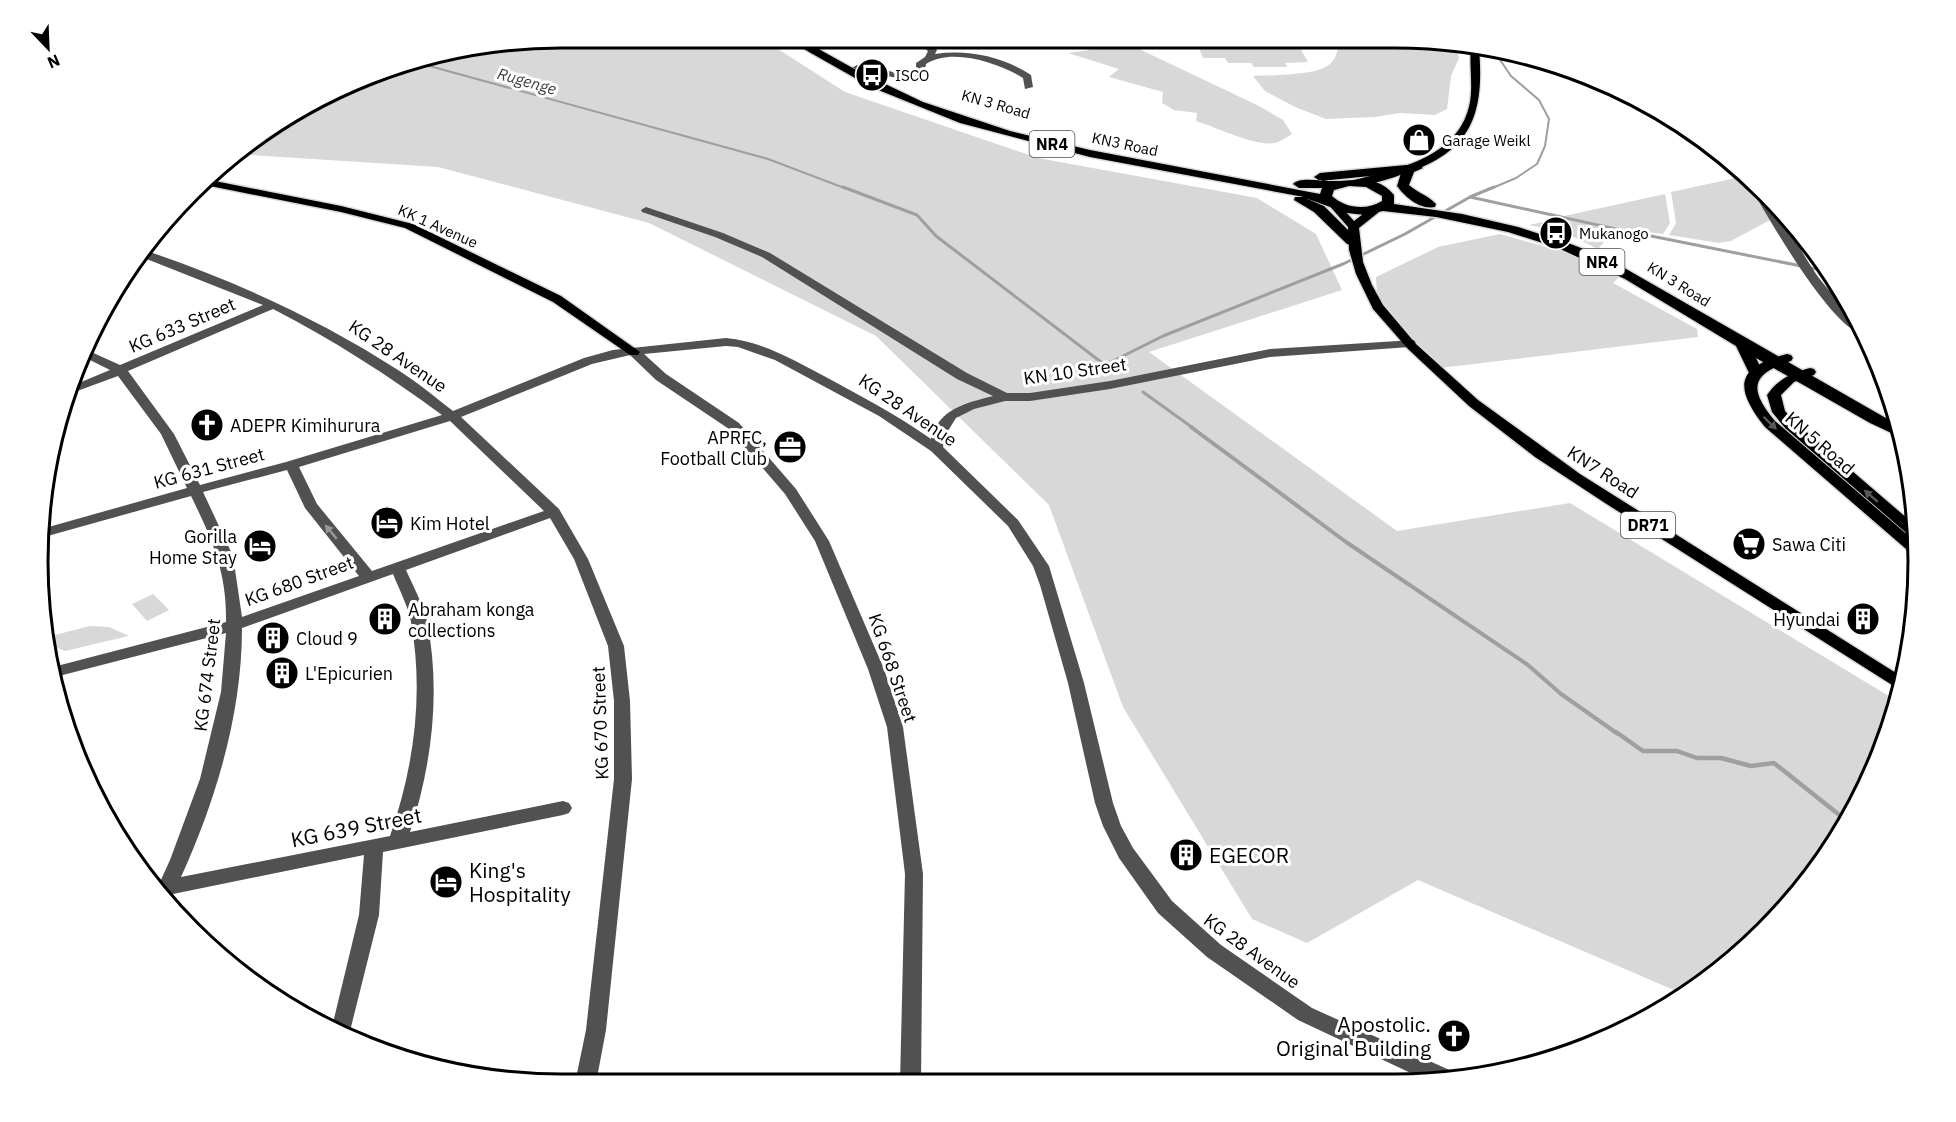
<svg xmlns="http://www.w3.org/2000/svg" width="1956" height="1122" font-family="'IBM Plex Sans',sans-serif">
	<style>
		.green { fill: #d8d8d8 }
		.lines { fill: none; stroke-linecap: round; stroke-linejoin: round }
		.stream-far3 { stroke: #9f9f9f; stroke-width: 2 }
		.stream-far2 { stroke: #9f9f9f; stroke-width: 3 }
		.stream-far1 { stroke: #9f9f9f; stroke-width: 4 }
		.stream { stroke: #9f9f9f; stroke-width: 4.5 }
		.major-casing { stroke: #dbdbdb; stroke-width: 3 }
		.highway-casing { stroke: #dbdbdb; stroke-width: 3 }
		.minor { fill: #515151; fill-rule: evenodd }
		.major { fill: #000; fill-rule: evenodd }
		.highway { fill: #000; fill-rule: evenodd }
		.oneway { fill: #595959 }
		.oneway2 { fill: #979797 }
		.labels { text-anchor: middle; dominant-baseline: central; stroke-width: 6; stroke-linejoin: round; paint-order: stroke }
		.far-poi-label { font-size: 15px; fill: #000; stroke: #fff; text-anchor: start }
		.far-street-label { font-size: 15px; fill: #000; stroke: #fff }
		.far-water-label { font-size: 16px; font-style: italic; fill: #404040; stroke: #fff }
		.shield { fill: #fff; stroke: #4c4c4c; stroke-width: 1.5 }
		.shield-label { font-size: 16px; font-weight: bold; fill: #000 }
		.street-label { font-size: 18px; fill: #000; stroke: #fff }
		.poi-label { font-size: 18px; fill: #000; stroke: #fff; text-anchor: start }
		.near-street-label { font-size: 21px; fill: #000; stroke: #fff }
		.near-poi-label { font-size: 21px; fill: #000; stroke: #fff; text-anchor: start }
		.rim { fill: none; stroke: #000; stroke-width: 3 }
	</style>
	<rect width="100%" height="100%" fill="#fff"/>
	<path class="green" d="M561,38h200l84,54 193,66 219,40 59,36 26,56 -193,62 248,179 173,-28 327,198 -18,60 -49,91 -65,79 -82,63 -265,-114 -111,63 -55,-24 -129,-212 -74,-202 -173,-169 -227,-113 -211,-56 -203,-13 8,-9 150,-80z
		M1116,38l143,68 24,14 9,14c-5,3 -12,8 -17,9 -19,4 -59,-16 -79,-22l1,-8 -23,-3 -12,-7 1,-11 -54,-15 10,-8 -51,-16 21,-3 2,-4 -38,-7 -18,4 -15,-4z
		M1331,39h99l25,5 4,14 -8,18 -4,33 -12,6 -35,-2 -25,4 -49,2 -31,-12 -30,-16 -12,-15c19,-1 66,0 78,-13 5,-5 6,-12 8,-18z
		M1298,44l10,18 -23,1 2,4h-33l-3,-4h-23l-3,-5h-22l-5,-12z
		M1745,176l29,42 -43,23 -12,2 -50,-8 7,-12 -5,-31z
		M1665,194l5,29 -7,11 -41,-5 -58,-13z
		M1560,218l54,12 -16,19 -35,-17 -34,-7z
		M1500,234l83,23 37,19 -7,7 84,46 1,8 -258,31 -47,-51 -16,-23 -1,-17 62,-30z
		M153,594l16,16 -22,11 -15,-17z
		M90,626l19,1 20,9 -64,15 -17,-7 -1,-7z"/>
	<g class="lines">
		<path class="stream-far3" d="M415,62l353,97 79,30
			M1490,189l26,-11 21,-14 8,-18 4,-27 -10,-19 -28,-24 -17,-25"/>
		<path class="stream-far2" d="M843,187l74,28 19,21 169,129 58,-29 180,-72 62,-30 65,-37 24,-10
			M1470,197l146,32
			M1631,232l200,40
			M1143,392l50,36"/>
		<path class="stream-far1" d="M1191,427l155,115 182,123 33,29 57,40"/>
		<path class="stream" d="M1616,732l27,19h34l20,7h24l30,8 23,-3 73,58"/>
		<defs>
			<path id="major" d="M1471,47l8,2c6,69 -10,105 -79,126 -13,5 -32,11 -46,9v-4c45,-11 106,-23 116,-78 3,-19 -1,-37 1,-55z
				M210,180l131,26 72,18 148,72 79,56 -2,3h-8l-77,-53 -148,-74 -64,-16 -136,-27z
				M1332,200l4,1 18,20 17,-13h8v4l-20,16 4,34 9,23 11,20 33,39 62,56 102,74 324,204 -4,12 -295,-187 -70,-46 -66,-51 -61,-57 -35,-40 -17,-35 -7,-24 -1,-23 -21,-24z
				M1787,354l4,1 2,3 -2,3c-40,13 -43,28 -16,60l142,122 1,14 -5,-2 -148,-128c-31,-39 -30,-60 22,-73z
				M1810,368l4,1 2,3 -2,3 -20,7 -13,13 4,16 10,11 120,103 1,14 -5,-2 -126,-109 -13,-16 -5,-17c11,-16 25,-22 43,-27z"/>
			<path id="highway" d="M787,38h12l59,33 65,31 87,29 80,19 230,44 2,-6h-23l-6,-4c7,-7 25,-3 36,-3 24,1 46,-9 65,14v9l68,10 56,13 50,16 39,15 291,167 4,13 -32,-15 -114,-65 7,14 -8,5 -5,-2 -14,-29 -111,-67 -67,-31 -50,-16 -72,-15 -53,-6 -18,4 -18,-2 -42,-15 19,8 35,35 -7,4 -5,-1 -33,-32 -20,-12 1,-3h9l-214,-40 -130,-34 -89,-36 -62,-35zM1349,186l17,1 16,9v5c-16,10 -37,7 -50,-5l2,-6z
				M1417,164l6,4 -9,4 -5,13c9,8 20,11 27,19l-1,3c-15,3 -30,-10 -38,-21l4,-13 -81,8 -6,-4 6,-4z"/>
		</defs>
		<use href="#major" class="major-casing"/>
		<use href="#highway" class="highway-casing"/>
		<path class="minor" d="M930,38h10l-10,7 7,5 -2,4c34,-5 68,3 96,21l2,12 -8,2 -2,-11c-24,-15 -71,-31 -97,-14l-2,12 -14,5 -58,-13 5,-3 52,10 7,-2v-10l9,-6 3,-6 -8,-6z
			M1747,177c28,18 51,73 72,101 15,20 34,36 46,57 -34,-4 -101,-125 -119,-156z
			M646,207l77,26 47,20 197,120 40,20h23l80,-12 160,-32 144,-9 2,3 -6,4 -140,10 -160,32 -80,12h-25l-31,8 -18,9 -10,16 -3,13 75,73 31,46 35,117 29,120 8,23 12,22 39,53 49,44 91,63 144,65 2,5 -26,5 -134,-63 -91,-63 -49,-44 -39,-55 -16,-32 -8,-23 -27,-120 -28,-98 -7,-19 -25,-40 -77,-75 -52,-35 -104,-56 -37,-13 -12,-1 -82,8 22,20 73,49 57,66 33,52 55,128 19,58 20,147 -2,209h-21l5,-209 -18,-147 -19,-58 -53,-128 -30,-47 -56,-65 -73,-49 -26,-25 -38,9 -131,53 98,92 29,50 36,87 6,55 2,78 -26,251 -10,53h-21l11,-53 28,-251v-78l-6,-55 -34,-87 -24,-41 -144,52c7,16 17,34 21,51 14,70 5,144 -17,211l153,-31 6,2 3,5 -3,5 -6,2 -180,37 -4,63 -30,120 -17,-8 27,-112 5,-60 -191,39 -4,8 -16,-16 7,-4 10,-22 30,-81 21,-87 5,-59 -171,44 -2,-10 173,-45c1,-50 -14,-83 -35,-126l-147,41 1,-9 142,-40 -26,-54 -43,-58 -49,18 5,-9 36,-15 -24,-12 3,-7 31,14 143,-60 -124,-49 5,-6c89,30 175,69 254,120 19,12 37,27 55,41l131,-53 29,-8 113,-12c35,3 67,22 98,38 37,20 73,39 107,63 8,-31 36,-36 62,-43l-36,-17 -195,-122 -47,-20 -73,-25 -1,-2zM273,309c60,31 115,66 169,106l-156,47 -86,23 -26,-51 -46,-63zM450,421l94,90 -172,60 -55,-67 -18,-37zM287,470l18,38 54,68 -117,41 -9,-61 -30,-64zM393,574c6,15 15,32 18,48 13,72 3,145 -21,214l-209,41c35,-77 61,-163 61,-249z"/>
		<use href="#major" class="major"/>
		<use href="#highway" class="highway"/>
	</g>
	<defs><path id="oneway-solid" d="M-6-.8H1V-3.2L6.5 0L1 3.2V.8H-6Z" transform="scale(1.5)"/></defs>
	<g class="oneway">
		<use href="#oneway-solid" transform="translate(1770 423) rotate(44)"/>
		<use href="#oneway-solid" transform="translate(1871 496) rotate(-139)"/>
	</g>
	<use class="oneway2" href="#oneway-solid" transform="translate(331 532) rotate(-130)"/>
	<defs>
		<symbol id="bus-disc" viewBox="-11 -11 22 22"><circle r="9.5" fill="#000" stroke="#fff"/><path d="M-5-6H5V4H4V6H2V4H-2V6H-4V4H-5ZM-3.5-4V0h7V-4ZM-3.5 1.2v1.5H-2V1.2ZM2 1.2v1.5H3.5V1.2Z" fill="#fff"/></symbol>
		<symbol id="shop-disc" viewBox="-11 -11 22 22"><circle r="9.5" fill="#000" stroke="#fff"/><path d="M-5-2.5h2.3a2.7 3.5 0 0 1 5.4 0H5L5.5 6h-11ZM-1.5-2.5h3a1.5 2.3 0 0 0-3 0Z" fill="#fff"/></symbol>
		<symbol id="church-disc" viewBox="-11 -11 22 22"><circle r="9.5" fill="#000" stroke="#fff"/><path d="M-1.2-6h2.4v3.5h3.3v2.4h-3.3V6h-2.4V-.1h-3.3v-2.4h3.3Z" fill="#fff"/></symbol>
		<symbol id="office-disc" viewBox="-11 -11 22 22"><circle r="9.5" fill="#000" stroke="#fff"/><path d="M-6-3h4V-5.5h4V-3h4V5H-6ZM-1-4.5V-3h2v-1.5ZM-6 0V1H6V0Z" fill="#fff"/></symbol>
		<symbol id="hotel-disc" viewBox="-11 -11 22 22"><circle r="9.5" fill="#000" stroke="#fff"/><path d="M-6-4.5h1.5V1H6V5H4.5V3h-9V5H-6ZM-4 0a1.8 1.8 0 1 1 3.6 0ZM.5 0V-2.5h3Q6-2.5 6 0Z" fill="#fff"/></symbol>
		<symbol id="supermarket-disc" viewBox="-11 -11 22 22"><circle r="9.5" fill="#000" stroke="#fff"/><path d="M-6-5.5h2.5l.6 2H6L4.5 2H-2.5L-4.4-4H-6ZM-1.5 3.2a1.3 1.3 0 1 0 .1 0ZM3 3.2a1.3 1.3 0 1 0 .1 0Z" fill="#fff"/></symbol>
		<symbol id="building-disc" viewBox="-11 -11 22 22"><circle r="9.5" fill="#000" stroke="#fff"/><path d="M-4-6H4V6H1V3H-1V6H-4ZM-2.5-4.3h1.7v1.8h-1.7ZM.8-4.3h1.7v1.8H.8ZM-2.5-1h1.7V.8h-1.7ZM.8-1h1.7V.8H.8Z" fill="#fff"/></symbol>
	</defs>
	<g fill-rule="evenodd">
		<use href="#bus-disc" x="853" y="56" width="38" height="38"/>
		<use href="#shop-disc" x="1400" y="121" width="38" height="38"/>
		<use href="#bus-disc" x="1537" y="214" width="38" height="38"/>
		<use href="#church-disc" x="188" y="406" width="38" height="38"/>
		<use href="#office-disc" x="771" y="428" width="38" height="38"/>
		<use href="#hotel-disc" x="368" y="504" width="38" height="38"/>
		<use href="#supermarket-disc" x="1730" y="525" width="38" height="38"/>
		<use href="#hotel-disc" x="241" y="527" width="38" height="38"/>
		<use href="#building-disc" x="366" y="600" width="38" height="38"/>
		<use href="#building-disc" x="1844" y="600" width="38" height="38"/>
		<use href="#building-disc" x="254" y="619" width="38" height="38"/>
		<use href="#building-disc" x="263" y="654" width="38" height="38"/>
		<use href="#building-disc" x="1167" y="836" width="38" height="38"/>
		<use href="#hotel-disc" x="427" y="863" width="38" height="38"/>
		<use href="#church-disc" x="1435" y="1017" width="38" height="38"/>
	</g>
	<g class="labels">
		<g class="far-poi-label">
			<text x="895" y="75">ISCO</text>
			<text x="1442" y="140">Garage Weikl</text>
			<text x="1579" y="233">Mukanogo</text>
		</g>
		<g class="far-street-label">
			<text transform="translate(996 104) rotate(16)">KN 3 Road</text>
			<text transform="translate(1125 144) rotate(12)">KN3 Road</text>
			<text transform="translate(438 226) rotate(24)">KK 1 Avenue</text>
			<text transform="translate(1679 284) rotate(32)">KN 3 Road</text>
		</g>
		<g class="far-water-label">
			<text transform="translate(527 81) rotate(16)">Rugenge</text>
		</g>
		<g class="shield">
			<rect x="1029.5" y="131" width="45" height="26" rx="4.5"/>
			<rect x="1579.5" y="249" width="45" height="26" rx="4.5"/>
			<rect x="1621" y="512" width="54" height="26" rx="4.5"/>
		</g>
		<g class="shield-label">
			<text x="1052" y="144">NR4</text>
			<text x="1602" y="262">NR4</text>
			<text x="1648" y="525">DR71</text>
		</g>
		<g class="street-label">
			<text transform="translate(182 325) rotate(-23)">KG 633 Street</text>
			<text transform="translate(398 356) rotate(34)">KG 28 Avenue</text>
			<text transform="translate(1075 371) rotate(-8)">KN 10 Street</text>
			<text transform="translate(908 410) rotate(34)">KG 28 Avenue</text>
			<text transform="translate(1820 443) rotate(41)">KN 5 Road</text>
			<text transform="translate(209 468) rotate(-15)">KG 631 Street</text>
			<text transform="translate(1603 472) rotate(33)">KN7 Road</text>
			<text transform="translate(299 581) rotate(-20)">KG 680 Street</text>
			<text transform="translate(893 668) rotate(71)">KG 668 Street</text>
			<text transform="translate(207 675) rotate(-83)">KG 674 Street</text>
			<text transform="translate(600 723) rotate(-92)">KG 670 Street</text>
			<text transform="translate(1252 951) rotate(36)">KG 28 Avenue</text>
		</g>
		<g class="poi-label">
			<text x="230" y="425">ADEPR Kimihurura</text>
			<text x="767" y="437" text-anchor="end">APRFC,<tspan x="767" dy="21">Football Club</tspan></text>
			<text x="410" y="523">Kim Hotel</text>
			<text x="237" y="536" text-anchor="end">Gorilla<tspan x="237" dy="21">Home Stay</tspan></text>
			<text x="1772" y="544">Sawa Citi</text>
			<text x="408" y="609">Abraham konga<tspan x="408" dy="21">collections</tspan></text>
			<text x="1840" y="619" text-anchor="end">Hyundai</text>
			<text x="296" y="638">Cloud 9</text>
			<text x="305" y="673">L'Epicurien</text>
		</g>
		<g class="near-street-label">
			<text transform="translate(356 827) rotate(-11)">KG 639 Street</text>
		</g>
		<g class="near-poi-label">
			<text x="1209" y="855">EGECOR</text>
			<text x="469" y="870">King's<tspan x="469" dy="24">Hospitality</tspan></text>
			<text x="1431" y="1024" text-anchor="end">Apostolic.<tspan x="1431" dy="24">Original Building</tspan></text>
		</g>
	</g>
	<path d="M0 0H1956V1122H0ZM561 48H1395A513 513 0 0 1 1908 561V561A513 513 0 0 1 1395 1074H561A513 513 0 0 1 48 561V561A513 513 0 0 1 561 48Z" fill="#fff" fill-rule="evenodd"/>
	<path class="rim" d="M561 48H1395A513 513 0 0 1 1908 561V561A513 513 0 0 1 1395 1074H561A513 513 0 0 1 48 561V561A513 513 0 0 1 561 48Z"/>
	<g transform="translate(48 48) rotate(157)" stroke="#ffffff" stroke-width="4.5" paint-order="stroke">
	<path d="M0-4.5L10 22L0 15L-10 22Z" fill="#000000"/>
	<text y="-9" font-size="16" font-weight="bold" text-anchor="middle" fill="#000000">N</text>
	</g>
</svg>
